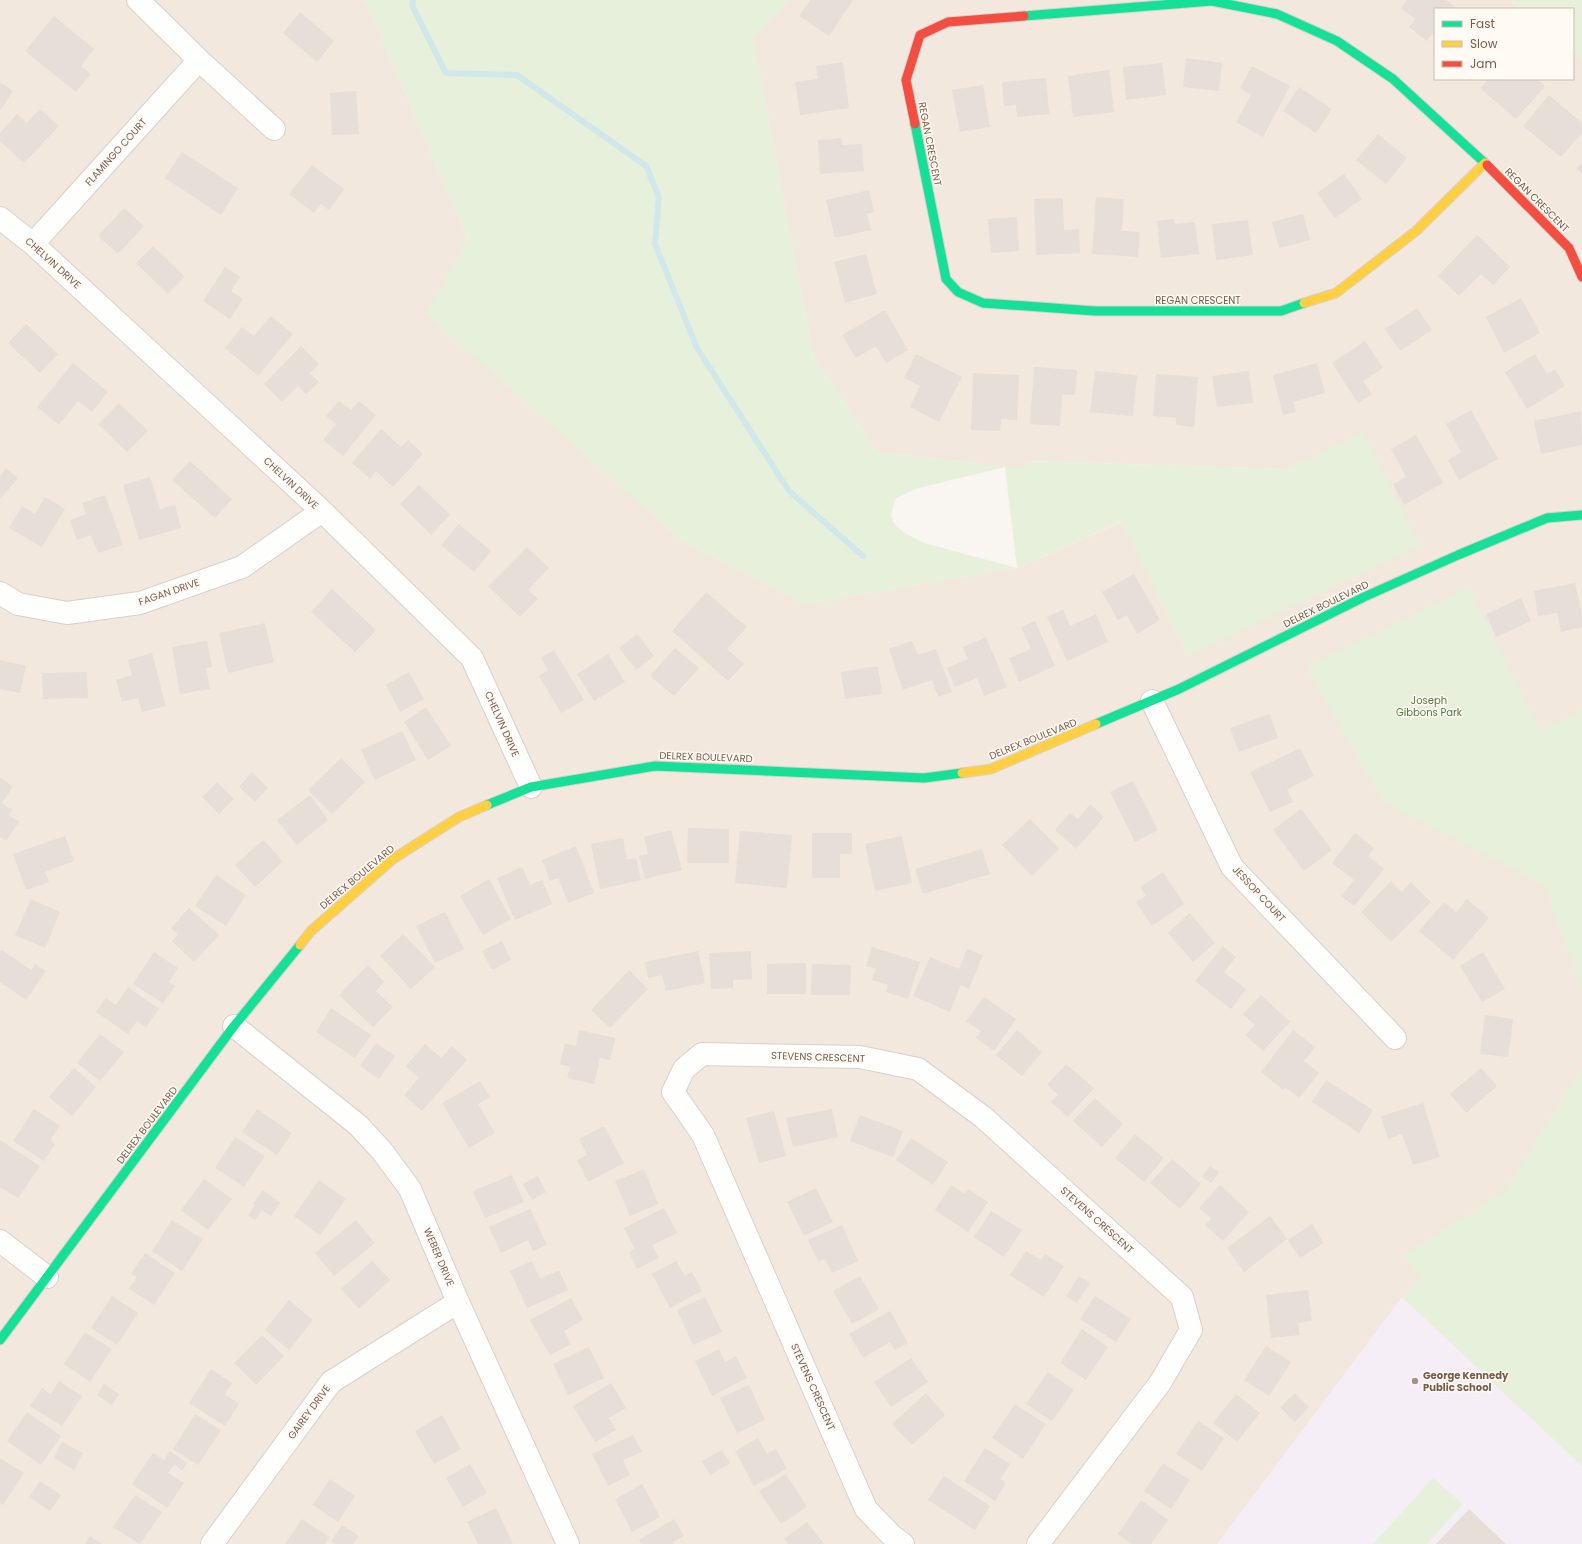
<svg xmlns="http://www.w3.org/2000/svg" width="1582" height="1544" font-family="Poppins,sans-serif">
	<style>
		.residential { fill: #f2e8de }
		.education { fill: #f6eef6 }
		.green { fill: #e7f0db; fill-rule: evenodd }
		.lines { fill: none; stroke-linecap: round; stroke-linejoin: round }
		.stream { stroke: #d0e8ea; stroke-width: 6 }
		.building { fill: #e6ded7 }
		.street-casing { stroke: #d7d1cb; stroke-width: 24 }
		.fast-casing { stroke: #d9d2cb; stroke-width: 11 }
		.slow-casing { stroke: #d9d2cb; stroke-width: 11 }
		.jam-casing { stroke: #d9d2cb; stroke-width: 11 }
		.street { stroke: #fefefd; stroke-width: 22 }
		.fast { stroke: #16e098; stroke-width: 9 }
		.slow { stroke: #ffcf43; stroke-width: 9 }
		.jam { stroke: #f24e42; stroke-width: 9 }
		.poi-dot { fill: #a69286; stroke: #fffaf3; stroke-width: 1.5 }
		.labels { text-anchor: middle; dominant-baseline: central; stroke-width: 3; stroke-linejoin: round; paint-order: stroke }
		.street-label { font-size: 10px; fill: #7a5c4d; stroke: #fffaf3 }
		.park-label { font-size: 10px; fill: #537a41; stroke: #fffaf3 }
		.poi-label { font-size: 10px; font-weight: bold; fill: #7a5c4d; stroke: #fffaf3; text-anchor: start }
	</style>
	<rect width="100%" height="100%" fill="#f9f5f0"/>
	<path class="residential" d="M0,0h362l5,4 101,235 -41,75 253,225 124,65 213,-36 105,-46 66,134 176,-224 -76,37 -260,-8 -1,6h-22l-128,-15 -64,-96 -60,-318 38,-38h719l11,9h-86v70h138v-27l9,8v1484h-1582z"/>
	<path class="education" d="M1402,1297l180,169v78h-365z"/>
	<path class="green" d="M362,0h429l-38,38 60,318 64,96 128,15h22v-6l261,8 75,-37 57,114 -232,110 -67,-134 -104,46 -213,36 -124,-65 -254,-225 42,-75 -101,-235zM1005,467l12,101 -93,-25 -21,-11 -10,-10 -2,-7 4,-16 20,-10z
		M1510,0h72v60l-9,-8v-43h-52z
		M1468,588l72,142 42,-20v281l-38,-106 -162,-84 -76,-134z
		M1582,1067v399l-180,-169 18,-19 -16,-23 101,-64z
		M1433,1478l30,26 -36,40h-54z"/>
	<g class="lines">
		<path class="stream" d="M413,0l-1,5 34,68 71,2 129,91 13,31 -4,47 42,104 92,143 74,65"/>
	</g>
	<path class="building" d="M810,0h43l-24,36 -30,-20z
		M1407,0h39l8,6 -3,3h-16v21l-8,11 -18,-14 6,-8 -14,-11z
		M300,12l34,29 -17,21 -34,-29z
		M54,16l40,33 -13,17 10,8 -15,18 -51,-41z
		M1186,58l36,5 -3,28 -36,-4z
		M843,62l6,46 -49,7 -5,-33 23,-3 -2,-13z
		M1162,63l4,32 -40,5 -3,-33z
		M1252,66l38,20 -27,51 -27,-15 15,-27 -11,-7z
		M1109,70l5,42 -41,5 -5,-41z
		M1046,78l3,36 -32,3 -1,-12 -12,1 -2,-24z
		M1489,79h48l8,7 -29,33 -36,-31z
		M0,82l13,9 -13,20z
		M983,85l7,42 -30,5 -8,-42z
		M1299,87l33,22 -16,24 -33,-22z
		M356,91l3,43 -27,1 -2,-42z
		M1549,95l33,28v10l-21,24 -38,-31z
		M40,109l19,17 -35,37 -24,-22v-8l17,-19 10,9z
		M1378,134l29,24 -21,26 -30,-24z
		M841,138l1,7 20,-1 2,27 -44,3 -2,-34z
		M182,152l56,36 -17,27 -56,-37z
		M1582,163v11l-6,-6z
		M312,165l32,24 -15,21 -8,-6 -7,9 -25,-19z
		M1344,174l18,25 -27,19 -18,-25z
		M869,190l5,22 -7,2 4,16 -36,8 -9,-38z
		M1096,197l28,2 -2,32 18,1 -2,25 -46,-3z
		M1063,198l1,32 15,-1 1,24 -44,2 -2,-56z
		M124,208l20,18 -26,28 -20,-18z
		M1303,214l7,26 -31,8 -7,-26z
		M1017,217l2,34 -28,2 -3,-34z
		M1174,219l1,5 20,-2 4,32 -38,4 -4,-37z
		M1248,220l5,35 -37,5 -4,-36z
		M1477,235l33,32 -17,18 -12,-11 -22,22 -21,-20z
		M153,246l32,31 -17,17 -32,-31z
		M866,254l11,40 -32,9 -11,-41z
		M225,267l15,10 -9,14 12,8 -13,20 -27,-18z
		M1521,298l19,35 -36,20 -18,-36z
		M1417,308l15,22 -32,21 -15,-22z
		M885,310l23,40 -22,13 -10,-17 -20,12 -14,-23z
		M271,316l22,18 -35,42 -33,-28 17,-21 12,9z
		M26,324l32,30 -18,19 -32,-30z
		M1365,341l18,27 -20,13 9,13 -14,9 -26,-40z
		M301,346l18,18 -9,9 9,9 -13,12 -8,-8 -16,16 -18,-18z
		M916,354l46,23 -23,45 -29,-15 10,-21 -16,-8z
		M1535,354l12,20 8,-5 10,17 -38,23 -22,-37z
		M73,363l35,29 -16,20 -14,-11 -19,24 -22,-18z
		M1317,363l8,30 -32,9 3,10 -13,3 -10,-40z
		M1034,367l43,3 -2,25 -13,-1 -2,32 -30,-2z
		M1095,371l42,4 -4,41 -43,-4z
		M1249,371l4,32 -36,4 -5,-31z
		M973,373l46,2 -2,45 -16,-1 -1,12 -29,-1z
		M1156,374l42,3 -4,50 -18,-2v-7l-23,-2z
		M339,401l12,9 8,-9 17,14 -33,41 -20,-16 13,-16 -10,-8z
		M119,403l29,28 -21,21 -29,-28z
		M1471,410l27,49 -39,21 -11,-20 13,-8 -15,-28z
		M1581,411l1,34 -41,9 -7,-33z
		M381,429l20,18 7,-7 15,14 -30,33 -17,-16 -6,8 -18,-16z
		M1416,435l27,48 -39,22 -11,-21 13,-7 -15,-28z
		M190,461l42,38 -17,19 -43,-38z
		M6,468l12,10 -18,21v-23z
		M150,477l10,32 15,-4 6,23 -42,12 -16,-55z
		M419,485l31,30 -19,20 -31,-31z
		M105,495l18,50 -25,8 -7,-18 -14,5 -7,-20 16,-6 -4,-11z
		M45,497l20,12 -23,38 -33,-19 13,-22 13,8z
		M459,524l32,27 -17,21 -33,-27z
		M527,547l22,21 -21,22 10,9 -18,18 -32,-31z
		M1134,574l26,46 -23,14 -10,-19 -9,5 -16,-28z
		M1575,583l7,32v12l-21,5 -4,-19 -19,3 -4,-25z
		M332,589l44,41 -21,22 -44,-40z
		M706,592l41,35 -20,22 17,15 -16,17 -56,-50z
		M1521,598l10,23 -35,16 -10,-23z
		M1063,610l7,16 26,-12 12,28 -41,19 -20,-44z
		M1035,621l20,45 -36,16 -10,-24 22,-9 -10,-22z
		M265,623l9,39 -46,11 -9,-40z
		M637,634l17,22 -18,14 -17,-22z
		M986,637l21,50 -23,9 -7,-18 -22,9 -8,-19 21,-9 -5,-12z
		M207,641l5,26 -6,1 4,21 -30,5 -8,-47z
		M912,641l6,14 18,-6 16,43 -14,5 -6,-17 -29,10 -14,-41z
		M675,648l24,20 -25,28 -24,-20z
		M554,650l30,50 -23,13 -22,-37 9,-6 -7,-12z
		M152,653l14,53 -24,6 -4,-14 -16,4 -6,-22 16,-5 -4,-15z
		M608,654l17,28 -31,19 -17,-27z
		M0,660l26,6 -6,27 -20,-4z
		M878,666l4,28 -37,5 -4,-27z
		M87,672l1,26 -45,1 -1,-26z
		M409,672l15,27 -24,13 -14,-27z
		M426,707l25,39 -23,14 -24,-38z
		M1270,714l8,24 -39,14 -9,-24z
		M402,731l14,29 -41,20 -14,-30z
		M1300,748l14,28 -27,13 6,13 -23,10 -20,-40z
		M341,758l24,24 -33,32 -24,-24z
		M252,772l16,16 -13,14 -16,-15z
		M0,777l13,10 -11,16 10,7 -3,5 10,7 -13,19 -6,-4z
		M1133,781l25,49 -23,12 -25,-50z
		M217,782l17,17 -15,15 -17,-17z
		M310,795l18,25 -31,25 -20,-25z
		M1090,804l14,13 -28,32 -21,-19 15,-17 8,6z
		M1301,809l31,41 -28,21 -31,-41z
		M1030,819l29,30 -27,27 -30,-31z
		M688,828l41,1v34h-42z
		M671,830l11,40 -37,9 -6,-23 9,-2 -4,-17z
		M740,831l52,4 -5,53 -52,-5z
		M812,833h40v21h-12v24h-28z
		M1355,833l19,15 -6,8 16,13 -30,37 -13,-10 13,-16 -22,-17z
		M65,836l9,25 -29,11 4,10 -23,8 -13,-36z
		M902,836l10,47 -37,8 -10,-47z
		M623,838l4,22 9,-2 5,22 -41,9 -9,-45z
		M263,840l20,21 -28,26 -20,-22z
		M576,846l18,47 -26,10 -10,-25 -8,3 -8,-21z
		M982,849l8,25 -67,20 -8,-25z
		M522,867l8,18 12,-5 10,24 -37,16 -18,-42z
		M1163,872l21,32 -32,22 -16,-24 10,-6 -6,-9z
		M216,875l30,20 -20,31 -31,-20z
		M489,879l22,40 -28,16 -23,-39z
		M1391,881l11,11 9,-10 20,20 -40,40 -30,-30z
		M31,899l29,13 -15,36 -30,-13z
		M1467,899l22,19 -36,42 -34,-29 25,-29 12,10z
		M189,908l30,27 -25,27 -22,-21 6,-7 -7,-6z
		M445,912l19,37 -29,14 -19,-37z
		M1190,913l25,30 -22,19 -25,-29z
		M403,934l32,33 -24,22 -31,-33z
		M502,941l9,19 -19,10 -10,-19z
		M1223,946l13,11 -12,15 22,17 -15,20 -36,-28z
		M872,947l48,15 -12,37 -22,-7 2,-7 -16,-5 4,-11 -10,-3z
		M967,949l16,6 -14,34 -8,-4 -11,27 -37,-16 17,-39 29,12z
		M2,950l29,20 4,-6 11,7 -20,29 -26,-18v-30z
		M698,951l7,32 -39,8 -4,-16 -14,3 -3,-16z
		M751,951l1,28 -19,1v8l-22,1 -2,-36z
		M154,952l24,16 -9,14 6,4 -12,17 -30,-19z
		M1483,952l22,37 -23,13 -22,-36z
		M806,963v31h-39v-30z
		M812,964l39,1 -1,30h-39z
		M368,965l16,17 -8,9 17,16 -20,20 -34,-32z
		M629,970l19,19 -38,39 -19,-18z
		M128,987l31,22 -13,18 -9,-6 -9,13 -32,-22 10,-14 10,7z
		M1261,995l29,27 -27,29 -18,-16 10,-10 -12,-11z
		M984,997l32,22 -22,32 -18,-13 5,-7 -15,-10z
		M331,1008l40,27 -16,23 -39,-26z
		M1485,1015l28,4 -5,38 -28,-3z
		M579,1030l36,8 -5,22 -10,-2 -6,26 -27,-6 3,-11 -10,-3 5,-21 11,3z
		M1017,1030l25,22 -20,24 -26,-21z
		M1293,1030l22,17 -11,14 15,12 -20,25 -14,-11 -2,3 -22,-18z
		M100,1034l24,18 -24,29 -23,-18z
		M376,1043l19,13 -16,23 -19,-13z
		M425,1044l16,14 11,-12 15,14 -45,51 -18,-16 15,-17 -13,-12z
		M1066,1064l28,24 -26,29 -17,-15 7,-7 -11,-10z
		M74,1068l22,19 -24,29 -23,-19z
		M1481,1068l16,18 -31,27 -16,-19z
		M1326,1080l47,30 -14,23 -47,-31z
		M480,1081l10,16 -12,7 17,29 -26,15 -27,-45z
		M1095,1098l28,26 -21,23 -29,-26z
		M1423,1103l17,54 -27,8 -11,-31 -14,5 -7,-23z
		M34,1109l26,17 -10,14 5,4 -11,17 -31,-20z
		M257,1109l35,24 -15,22 -35,-23z
		M832,1109l6,28 -45,10 -7,-29z
		M774,1111l12,45 -27,7 -13,-45z
		M860,1115l43,16 -10,26 -43,-16z
		M604,1126l20,37 -36,19 -11,-22 10,-5 -8,-16z
		M1135,1134l29,24 -20,24 -29,-24z
		M235,1137l30,19 -21,31 -29,-19z
		M911,1138l37,24 -15,23 -37,-25z
		M0,1140l40,26 -22,32 -18,-11z
		M1172,1159l29,25 -21,25 -30,-26z
		M1210,1166l9,6 -8,11 -9,-6z
		M644,1169l14,35 -28,12 -15,-35z
		M512,1175l12,27 -39,16 -12,-27z
		M538,1176l8,16 -14,8 -9,-16z
		M204,1179l28,20 -24,31 -27,-20z
		M319,1180l27,19 -26,36 -26,-19z
		M951,1185l14,9 3,-5 20,13 -20,30 -33,-22z
		M1220,1185l29,27 -26,29 -18,-16 6,-6 -12,-11z
		M816,1188l17,34 -29,14 -17,-34z
		M263,1190l17,13 -9,13 -9,-6 -7,10 -7,-4 7,-11 -2,-1z
		M664,1208l13,25 -25,12 7,13 -22,11 -8,-17 6,-3 -11,-21z
		M530,1209l17,36 -14,6 -5,-11 -27,13 -12,-26z
		M991,1211l31,19 -18,27 -30,-20z
		M1270,1216l17,23 -43,33 -17,-24z
		M172,1220l31,19 -21,32 -30,-20z
		M356,1220l19,23 -41,33 -19,-23z
		M1312,1224l12,19 -24,15 -12,-18z
		M842,1225l16,36 -26,12 -7,-14 -7,3 -10,-22z
		M1026,1251l15,9 4,-6 19,12 -20,31 -34,-22z
		M145,1253l30,20 -21,32 -25,-16 8,-12 -6,-3z
		M372,1261l18,19 -31,29 -18,-20z
		M532,1261l8,18 19,-9 9,20 -41,18 -17,-37z
		M676,1261l9,15 7,-4 10,19 -32,17 -18,-34z
		M860,1276l19,33 -27,15 -19,-33z
		M1079,1276l11,7 -13,20 -11,-7z
		M1308,1290l4,31 -14,2 2,12 -29,3 -5,-43z
		M112,1296l26,17 -21,32 -26,-17z
		M1095,1296l36,23 -15,23 -36,-23z
		M705,1297l17,35 -29,13 -16,-35z
		M571,1298l12,22 -19,11 7,13 -21,11 -20,-35z
		M289,1300l24,20 -24,30 -24,-20z
		M890,1311l18,32 -13,7 -5,-8 -27,16 -14,-24z
		M1082,1329l26,18 -22,33 -26,-17z
		M85,1332l27,17 -22,33 -26,-18z
		M262,1335l22,21 -28,29 -22,-22z
		M1266,1346l25,16 -22,34 -25,-16z
		M589,1347l15,31 -36,17 -15,-31z
		M719,1349l6,13 11,-6 11,22 -35,18 -17,-35z
		M911,1358l17,24 -37,25 -17,-25z
		M211,1369l21,14 -7,11 14,10 -14,22 -36,-23z
		M1048,1372l26,18 -22,31 -26,-17z
		M59,1381l23,15 -20,30 -32,-20 12,-18 9,6z
		M611,1383l15,25 -17,10 7,12 -21,12 -22,-36z
		M104,1384l15,10 -7,11 -15,-10z
		M749,1385l16,35 -28,13 -17,-35z
		M926,1393l19,22 -33,30 -20,-21z
		M1295,1393l14,14 -14,15 -15,-15z
		M1236,1394l24,19 -23,29 -24,-19z
		M1015,1404l31,20 -23,35 -31,-21z
		M27,1412l34,24 -20,29 -34,-24z
		M195,1414l26,16 -23,35 -25,-16z
		M442,1415l19,34 -27,15 -19,-33z
		M1198,1421l26,17 -22,33 -26,-17z
		M633,1435l9,17 -19,8 7,15 -22,11 -16,-32z
		M758,1438l9,16 9,-5 11,20 -33,17 -19,-35z
		M62,1442l21,11 -9,17 -20,-12z
		M985,1448l25,16 -10,15 6,4 -11,18 -31,-20z
		M722,1450l8,13 -20,12 -8,-14z
		M170,1451l17,12 -5,7 -8,-5 -6,8 16,10 -17,25 -35,-24 21,-31 11,7z
		M0,1458l24,15 -21,32 -3,-2z
		M1163,1463l27,17 -19,29 -27,-18z
		M470,1464l17,29 -24,14 -17,-29z
		M786,1474l21,33 -26,17 -22,-33z
		M944,1476l46,30 -15,24 -47,-30z
		M330,1479l25,17 -17,26 -25,-17z
		M40,1481l21,14 -11,16 -21,-14z
		M642,1484l18,33 -28,15 -17,-33z
		M135,1495l27,17 -22,32 -27,-17z
		M1141,1500l27,20 -17,24h-19l-14,-10z
		M496,1508l17,36h-35l-11,-22z
		M1469,1509l37,35h-70z
		M302,1519l27,18 -4,7h-40z
		M674,1519l10,17 -11,6 1,2h-33l-2,-4z
		M807,1522l17,22h-36l-4,-5z
		M342,1525l17,11 -6,8h-18l-4,-3z
		M90,1536l12,8h-17z"/>
	<g class="lines">
		<defs>
			<path id="street" d="M138,0l61,60 75,69
				M0,218l33,26 289,267 150,147 59,129
				M33,244l166,-184
				M0,593l18,11 49,9 73,-10 102,-36 80,-56
				M1152,701l80,166 163,171
				M234,1026l124,99 24,26 28,38 48,113 110,242
				M0,1241l47,36
				M212,1544l119,-162 127,-80
				M903,1544l-12,-9 -25,-26 -163,-374 -30,-43 11,-23 18,-15 158,3 58,12 65,48 199,180 9,33 -31,53 -122,161"/>
			<path id="fast" d="M1024,16l188,-15 65,13 60,27 56,38 94,86
				M915,124l31,155 12,13 25,11 112,8h186l23,-8
				M1096,724l83,-35 185,-92 94,-42 89,-37 35,-3
				M487,805l44,-18 124,-21 269,12 38,-5
				M0,1340l234,-314 66,-81"/>
			<path id="slow" d="M1304,303l32,-10 80,-62 69,-68
				M962,773l29,-4 105,-45
				M300,945l11,-14 82,-72 66,-42 28,-12"/>
			<path id="jam" d="M915,124l-9,-44 14,-45 28,-13 76,-6
				M1487,165l82,83 13,29"/>
		</defs>
		<use href="#street" class="street-casing"/>
		<use href="#fast" class="fast-casing"/>
		<use href="#slow" class="slow-casing"/>
		<use href="#jam" class="jam-casing"/>
		<use href="#street" class="street"/>
		<use href="#fast" class="fast"/>
		<use href="#slow" class="slow"/>
		<use href="#jam" class="jam"/>
	</g>
	<circle class="poi-dot" cx="1415" cy="1381" r="4"/>
	<g class="labels">
		<g class="street-label">
			<text transform="translate(930 144) rotate(79)">REGAN CRESCENT</text>
			<text transform="translate(116 152) rotate(-48)">FLAMINGO COURT</text>
			<text transform="translate(1537 200) rotate(45)">REGAN CRESCENT</text>
			<text transform="translate(53 263) rotate(42)">CHELVIN DRIVE</text>
			<text x="1198" y="300">REGAN CRESCENT</text>
			<text transform="translate(291 483) rotate(43)">CHELVIN DRIVE</text>
			<text transform="translate(169 592) rotate(-19)">FAGAN DRIVE</text>
			<text transform="translate(1326 604) rotate(-26)">DELREX BOULEVARD</text>
			<text transform="translate(502 724) rotate(66)">CHELVIN DRIVE</text>
			<text transform="translate(1033 739) rotate(-22)">DELREX BOULEVARD</text>
			<text transform="translate(706 757) rotate(2)">DELREX BOULEVARD</text>
			<text transform="translate(357 877) rotate(-40)">DELREX BOULEVARD</text>
			<text transform="translate(1259 894) rotate(47)">JESSOP COURT</text>
			<text transform="translate(818 1057) rotate(2)">STEVENS CRESCENT</text>
			<text transform="translate(147 1125) rotate(-53)">DELREX BOULEVARD</text>
			<text transform="translate(1097 1220) rotate(42)">STEVENS CRESCENT</text>
			<text transform="translate(439 1257) rotate(67)">WEBER DRIVE</text>
			<text transform="translate(813 1387) rotate(66)">STEVENS CRESCENT</text>
			<text transform="translate(309 1412) rotate(-54)">GAIREY DRIVE</text>
		</g>
		<g class="park-label">
			<text x="1429" y="700">Joseph<tspan x="1429" dy="12">Gibbons Park</tspan></text>
		</g>
		<g class="poi-label">
			<text x="1423" y="1375">George Kennedy<tspan x="1423" dy="12">Public School</tspan></text>
		</g>
	</g>
	<rect x="1434" y="8" width="140" height="72" fill="#fffaf3" stroke="#cabbb1"/>
	<rect x="1442" y="21" width="20" height="6" fill="#16e098" stroke="#cabbb1"/>
	<text x="1470" y="28" font-size="12" fill="#7a5c4d">Fast</text>
	<rect x="1442" y="41" width="20" height="6" fill="#ffcf43" stroke="#cabbb1"/>
	<text x="1470" y="48" font-size="12" fill="#7a5c4d">Slow</text>
	<rect x="1442" y="61" width="20" height="6" fill="#f24e42" stroke="#cabbb1"/>
	<text x="1470" y="68" font-size="12" fill="#7a5c4d">Jam</text>
</svg>
